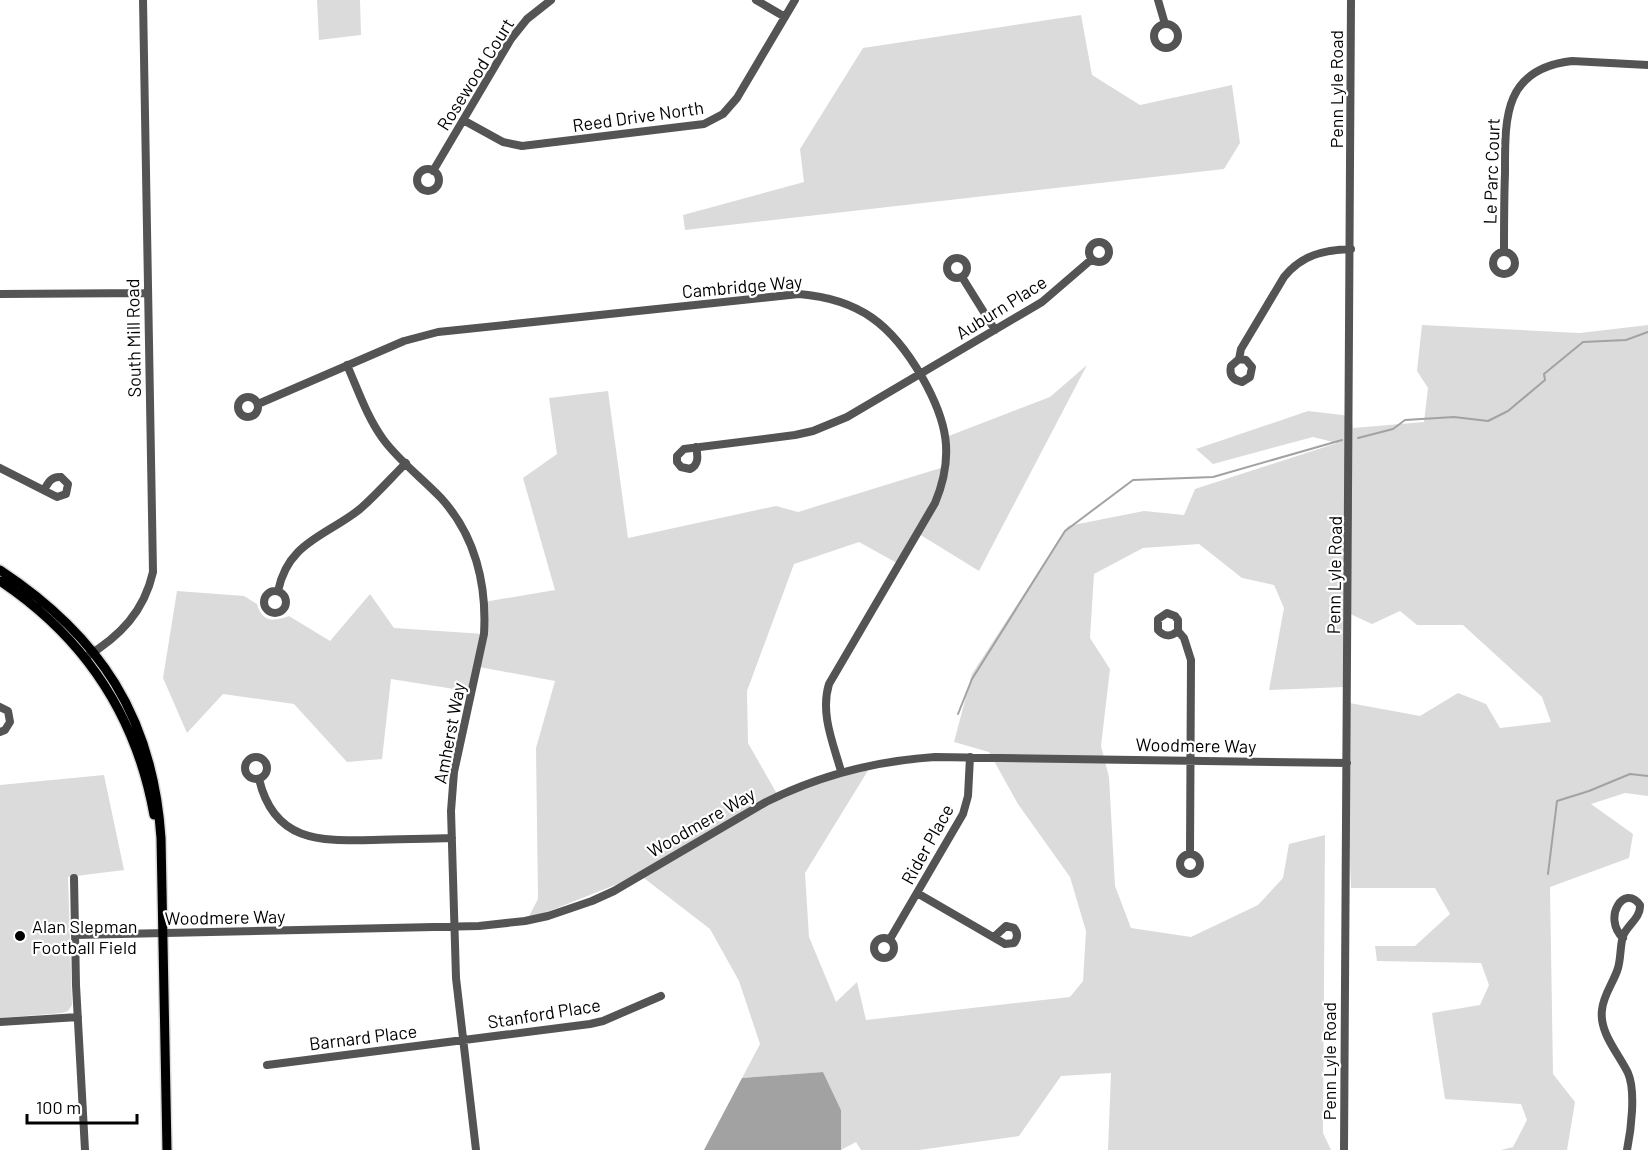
<svg xmlns="http://www.w3.org/2000/svg" width="1648" height="1150" font-family="Barlow,sans-serif">
	<style>
		.green { fill: #dbdbdb }
		.water { fill: #a2a2a2 }
		.lines { fill: none; stroke-linecap: round; stroke-linejoin: round }
		.stream { stroke: #a2a2a2; stroke-width: 2 }
		.major-casing { stroke: #dbdbdb; stroke-width: 12 }
		.minor { stroke: #545454; stroke-width: 8 }
		.major { stroke: #000; stroke-width: 9 }
		.poi-dot { fill: #000; stroke: #fff; stroke-width: 2 }
		.labels { text-anchor: middle; dominant-baseline: central; stroke-width: 4.5; stroke-linejoin: round; paint-order: stroke }
		.street-label { font-size: 18px; fill: #000; stroke: #fff }
		.poi-label { font-size: 18px; fill: #000; stroke: #fff; text-anchor: start }
	</style>
	<rect width="100%" height="100%" fill="#fff"/>
	<path class="green" d="M317,0h43l1,35 -42,5z
		M1081,15l11,60 48,30 92,-20 8,58 -16,26 -539,61 -2,-15 121,-33 -4,-33 63,-101z
		M1422,325l158,8 68,-8v471l-23,-3 -34,11 42,30 -4,24 -79,29 3,187 22,28 -8,48h-66l12,-3 14,-27 -6,-16 -76,-5 -13,-86 48,-8 9,-20 -8,-22 -104,-2 -2,-15h40l35,-32 -15,-26h-84l-7,-186 76,14 38,-23 28,11 14,24 51,-6 -9,-25 -79,-72h-46l-17,-14 -28,13 -26,-12 -2,75 -75,3 15,-82 -10,-23 -32,-7 -43,-34 -56,4 -49,26 -4,64 20,31 -9,77 8,31 6,109 16,42 60,9 67,-32 25,-27 6,-34 36,-9 -2,298 8,17h-223l3,-77 -50,3 -42,60 -100,14h-58l-5,-8 -15,8v-40l-18,-38 -81,6 18,-34 -21,-63 -29,-52 -70,-54 -113,45 11,-21 -2,-151 19,-67 -76,-14 -6,25 -82,-13 -9,80 -35,3 -53,-58 -71,-10 -36,39 -24,-55 14,-87 67,5 13,8c5,18 16,18 32,12l41,25 40,-47 24,34 90,6v-32l71,-12 -32,-112 34,-24 -8,-56 59,-7 20,147 148,-32 22,6 146,-45 2,-30 104,-40 37,-32 -108,206 -60,-37 -22,29 -38,-21 -65,22 -47,127 1,52 29,51 95,-30 -67,109 4,64 27,65 21,-20 9,38 204,-23 13,-16 3,-50 -16,-54 -52,-73 -29,-52 -35,-10 18,-68 96,-148 76,-15 40,4 11,-26 142,-46 -24,-6 -100,27 -17,-15 112,-38 43,5 2,12 71,-6 4,-34 -11,-17z
		M104,775l20,95 -56,7 4,128 -4,6 -6,2 -62,5v-233z"/>
	<path class="water" d="M823,1072l18,38v40h-137l38,-72z"/>
	<g class="lines">
		<path class="stream" d="M1358,438l35,-9 12,-9 49,-3 34,4 20,-10 37,-31 -1,-6 39,-32 43,-2 22,-8
			M958,714l14,-35 93,-148 68,-51 80,-3 129,-37
			M1548,874l9,-73 32,-10 41,-17 18,2"/>
		<defs>
			<path id="major" d="M0,570c100,66 153,147 161,268l6,312
				M0,581c84,56 136,134 154,234"/>
		</defs>
		<use href="#major" class="major-casing"/>
		<path class="minor" d="M756,0l29,17
			M1158,0l7,24
			M1154 36a12 12 0 1 1 24 0a12 12 0 1 1-24 0Z
			M463,120l40,22 19,4 182,-22 19,-10 14,-16 58,-98
			M417 180a11 11 0 1 1 22 0a11 11 0 1 1-22 0Z
			M433,171l78,-132 16,-20 24,-19
			M1089 252a10 10 0 1 1 20 0a10 10 0 1 1-20 0Z
			M1493 263a11 11 0 1 1 22 0a11 11 0 1 1-22 0Z
			M1504,252c0,-27 0,-53 1,-79 0,-55 -2,-104 67,-112l76,4
			M947 268a10 10 0 1 1 20 0a10 10 0 1 1-20 0Z
			M962,277l33,53
			M0,294l148,-1
			M1239,359l7,1 6,7 -2,10 -8,5c-9,-2 -13,-7 -11,-16l8,-7 2,-10 43,-72c18,-22 39,-27 67,-28
			M347,365c11,25 20,52 36,74 16,22 39,39 58,59 34,37 46,86 43,136l-30,138 -3,39 5,167 20,172
			M238 407a10 10 0 1 1 20 0a10 10 0 1 1-20 0Z
			M258,404l146,-63 34,-9 361,-38c61,5 93,31 123,83 25,44 33,78 13,126l-106,181c-9,29 4,59 12,87
			M696,447c2,9 3,18 -6,22l-9,-2 -4,-5v-6l7,-7 111,-14 18,-4 34,-14 195,-115 50,-43
			M0,468l57,29 9,-3 2,-10 -7,-7c-10,-1 -13,6 -17,13
			M278,591c10,-49 48,-55 82,-82 16,-14 31,-31 46,-46
			M264 602a11 11 0 1 1 22 0a11 11 0 1 1-22 0Z
			M1178,631c-7,6 -14,6 -20,-1v-11l9,-6 8,3 3,4v11l6,7 7,22 -1,194
			M86,657c34,-21 58,-45 67,-85l-10,-572
			M0,707l8,4 2,11 -5,8 -5,2
			M245 768a11 11 0 1 1 22 0a11 11 0 1 1-22 0Z
			M259,779c15,63 60,62 114,61 26,-1 53,-1 79,-2
			M1180 864a10 10 0 1 1 20 0a10 10 0 1 1-20 0Z
			M74,878l2,107 9,165
			M917,893l88,51 9,-1c4,-5 4,-10 0,-15l-8,-2 -12,11
			M75,935l404,-9 46,-5 23,-5 44,-15 22,-10 152,-89c54,-27 108,-41 169,-45l412,6
			M874 948a10 10 0 1 1 20 0a10 10 0 1 1-20 0Z
			M1623,938c-21,-20 1,-55 17,-33 1,13 -13,20 -17,31 -3,10 -2,22 -5,32 -4,14 -15,27 -16,42 -3,23 17,44 26,63 8,18 3,58 -1,77
			M890,939l73,-125 5,-18 2,-39
			M0,1022l78,-5
			M267,1065l323,-41 13,-3 58,-25
			M1344,1150l7,-1150"/>
		<use href="#major" class="major"/>
	</g>
	<circle class="poi-dot" cx="20" cy="936" r="6"/>
	<g class="labels">
		<g class="street-label">
			<text transform="translate(475 74) rotate(-58)">Rosewood Court</text>
			<text transform="translate(1336 89) rotate(-90)">Penn Lyle Road</text>
			<text transform="translate(638 116) rotate(-8)">Reed Drive North</text>
			<text transform="translate(1491 171) rotate(-88)">Le Parc Court</text>
			<text transform="translate(742 286) rotate(-5)">Cambridge Way</text>
			<text transform="translate(1001 307) rotate(-32)">Auburn Place</text>
			<text transform="translate(133 338) rotate(-91)">South Mill Road</text>
			<text transform="translate(1334 575) rotate(-89)">Penn Lyle Road</text>
			<text transform="translate(449 733) rotate(-79)">Amherst Way</text>
			<text transform="translate(1196 745) rotate(1)">Woodmere Way</text>
			<text transform="translate(701 822) rotate(-30)">Woodmere Way</text>
			<text transform="translate(927 844) rotate(-61)">Rider Place</text>
			<text transform="translate(225 917) rotate(-1)">Woodmere Way</text>
			<text transform="translate(544 1013) rotate(-9)">Stanford Place</text>
			<text transform="translate(363 1037) rotate(-7)">Barnard Place</text>
			<text transform="translate(1329 1061) rotate(-90)">Penn Lyle Road</text>
		</g>
		<g class="poi-label">
			<text x="32" y="926">Alan Slepman<tspan x="32" dy="21">Football Field</tspan></text>
		</g>
	</g>
	<path d="M27 1114v9h110v-9" fill="none" stroke="#000000" stroke-width="3"/>
	<text x="36" y="1114" font-size="18" fill="#000000" stroke="#ffffff" stroke-width="4.5" paint-order="stroke">100 m</text>
</svg>
